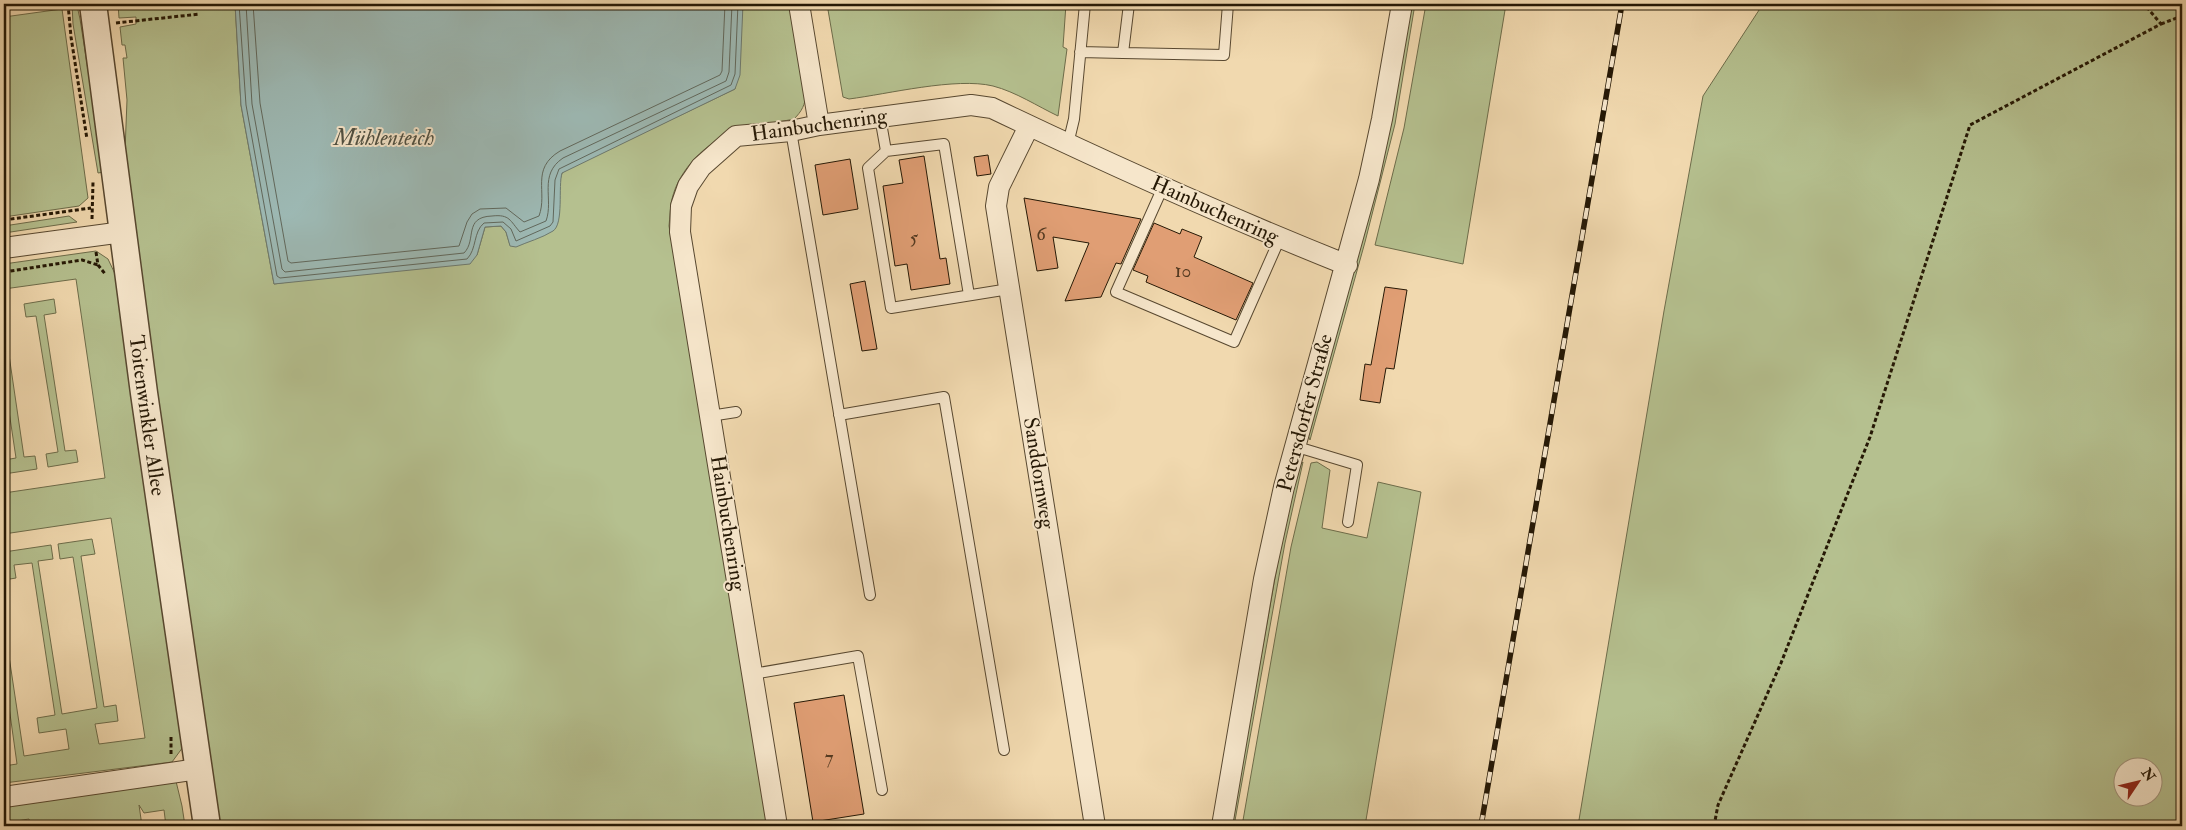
<svg xmlns="http://www.w3.org/2000/svg" width="2186" height="830" font-family="'IM FELL Double Pica',serif">
	<style>
		.green { fill: #b5c08f; stroke: #6d6c4a; fill-rule: evenodd }
		.water { fill: #9db9b4; stroke: #6d796e }
		.lines { fill: none; stroke-linecap: round; stroke-linejoin: round }
		.shore { stroke: #61685c; stroke-width: 1 }
		.building { fill: #e09e74; stroke: #251805 }
		.service-casing { stroke: #584830; stroke-width: 12 }
		.minor-casing { stroke: #584830; stroke-width: 22 }
		.tertiary-casing { stroke: #584830; stroke-width: 29 }
		.path { stroke: #251805; stroke-width: 3; stroke-dasharray: 4 2.5; stroke-linecap: butt }
		.service { stroke: #f6e6cb; stroke-width: 10 }
		.minor { stroke: #f6e6cb; stroke-width: 20 }
		.tertiary { stroke: #f6e6cb; stroke-width: 26 }
		.rail-casing { stroke: #251805; stroke-width: 5.5 }
		.rail { stroke: #f6e6cb; stroke-width: 4; stroke-dasharray: 11; stroke-linecap: butt }
		.labels { text-anchor: middle; dominant-baseline: central; stroke-width: 4; stroke-linejoin: round; paint-order: stroke }
		.number-label { font-size: 19px; fill: #543a21 }
		.street-label { font-size: 21px; fill: #251805; stroke: #f6e6cb }
		.water-label { font-size: 22px; font-style: italic; fill: #4f5042; stroke: #f6e6cb }
	</style>
	<rect width="100%" height="100%" fill="#f1d9af"/>
	<filter id="stains"><feTurbulence type="fractalNoise" baseFrequency=".004" numOctaves="4"/><feColorMatrix values="0 0 0 0 .2 0 0 0 0 .09 0 0 0 0 .02 0 0 0 .5 -.17"/></filter>
	<radialGradient id="worn" r=".72"><stop offset=".6" stop-color="#630" stop-opacity="0"/><stop offset="1" stop-color="#630" stop-opacity=".3"/></radialGradient>
	<path class="green" d="M72,4l6,6 2,9 24,153 -6,1 -25,-149z
		M118,4h117l6,101 33,179 203,-29 8,-28 16,-1 5,6 4,13 50,-65 2,-7 6,-4 167,-80 8,-85h48l15,90c-1,11 -4,17 -12,25 -19,4 -42,6 -61,13 -27,11 -54,37 -61,67 -2,8 -2,18 -3,27l99,600h-551l-66,-434 -26,-241 2,-51 -4,-42h4l-2,-13h-3l-2,-18 16,-3v-7l-17,1z
		M827,4h239l-3,43 4,2 -9,67c-21,-10 -42,-24 -65,-30 -37,-9 -105,8 -144,13l-6,-2z
		M1409,4h6l-20,120 -30,118 -55,198 -3,-7z
		M1426,4h80l-43,260 -88,-19 29,-117z
		M1763,4h419v822h-604l86,-515 39,-215zM2124,768h30v30h-30z
		M62,9l26,189 -9,8 -75,11v-200z
		M69,216l8,6 -73,11v-7z
		M96,251l12,8 8,17 67,471 -11,15 -168,21v-17l13,-2 -13,-93v-48l20,133 45,-7 -3,-20 -27,4 -2,-15 18,-3 -23,-152 -18,2 2,13 -12,2v-28l47,-7 2,14 -15,2 24,153 35,-6 -24,-151 -13,2 -2,-15 34,-5 3,15 -14,2 23,151 12,-2 2,16 -23,3 4,20 46,-6 -34,-220 -107,16v-41l101,-15 -29,-199 -72,10v-25z
		M54,299l2,14 -12,2 21,136 11,-1 2,12 -30,5 -2,-13 12,-2 -22,-136 -10,1 -2,-13z
		M4,321l20,136 11,-1 2,13 -33,5v-14l12,-2 -12,-80z
		M1303,462l-18,81 -51,283h-3l50,-282 16,-76z
		M1317,462l13,8 -8,58 45,10 11,-56 43,10 -56,334h-123l49,-279 20,-84z
		M174,773l8,33 3,20h-19l-2,-16 -20,3 -5,-8 3,21h-111l-2,-7 -25,4v-26z"/>
	<path class="water" d="M235,4h508l-3,71 -5,14 -173,84c-4,13 2,51 -9,58 -11,7 -26,11 -37,16l-6,-1 -4,-14 -5,-6 -16,1 -8,28 -7,9 -196,20 -33,-179z"/>
	<g class="lines">
		<path class="shore" d="M239,4l7,101 31,171 3,2 187,-19c10,-10 6,-27 17,-36l19,-1 8,7 5,12 34,-15 3,-4 2,-42 4,-11 172,-84 4,-11 3,-70
			M246,4l6,100 30,165 3,3 179,-19c13,-13 -1,-36 28,-37 18,-2 18,5 28,16l26,-11c8,-22 -8,-46 17,-63l163,-77 3,-9 3,-68
			M253,4l7,99 28,158 3,2 168,-17 8,-24 5,-8 8,-5 26,-1 18,14 15,-6c9,-24 -9,-47 21,-65l160,-76 2,-4 3,-67"/>
	</g>
	<path class="building" d="M988,155l3,19 -14,2 -3,-19z
		M924,156l16,103 6,-1 4,26 -39,6 -4,-26 -12,2 -12,-80 20,-3 -4,-23z
		M850,159l8,50 -35,6 -8,-50z
		M1024,198l117,21 -20,45 -5,-1 -15,34 -36,4 24,-58 -36,-6 5,31 -21,3z
		M1154,223l26,11 2,-5 20,8 -8,20 59,26 -17,37 -90,-38 2,-6 -15,-6z
		M865,281l12,68 -15,2 -12,-67z
		M1385,287l22,3 -13,79 -8,-1 -6,35 -20,-3 5,-36 6,1z
		M844,695l20,119 -51,8 -19,-119z"/>
	<g class="lines">
		<defs>
			<path id="service" d="M1080,52l43,1 6,-49
				M1123,53l101,2 4,-51
				M880,117l6,34 -18,17 23,140 118,-19
				M791,131l79,464
				M1068,144l6,-25 11,-115
				M886,151l58,-7 25,151
				M1163,187l-47,105 118,50 46,-104
				M839,415l105,-18 60,353
				M710,416l26,-4
				M1294,446l63,19 -9,57
				M753,674l105,-18 24,134"/>
			<path id="minor" d="M799,4l20,121
				M1029,126l-30,61 -3,19 99,620
				M4,248l119,-16
				M4,797l194,-28
				M777,826l-97,-594 1,-26 7,-20 13,-19 35,-31 55,-5 28,-6 152,-20 21,3c117,56 235,109 355,157
				M1222,826l42,-247 20,-92 85,-308 13,-60 20,-115"/>
			<g id="tertiary">
				<path id="s1" d="M93,4l51,389 63,433"/>
			</g>
		</defs>
		<use href="#service" class="service-casing"/>
		<use href="#minor" class="minor-casing"/>
		<use href="#tertiary" class="tertiary-casing"/>
		<path class="path" d="M68,4l3,33 16,102
			M116,23l84,-9
			M2161,24l21,-8
			M92,219l1,-37
			M4,220l87,-12
			M96,252l2,13 8,10
			M4,272l78,-12 16,5
			M171,737v18
			M25,824v2
			M1714,826l4,-21 63,-142 89,-226 100,-312 191,-101 -17,-20"/>
		<use href="#service" class="service"/>
		<use href="#minor" class="minor"/>
		<use href="#tertiary" class="tertiary"/>
		<defs>
			<path id="rail" d="M1481,826l141,-822"/>
		</defs>
		<use href="#rail" class="rail-casing"/>
		<use href="#rail" class="rail"/>
	</g>
	<g class="labels">
		<g class="number-label">
			<text x="1041" y="234">6</text>
			<text x="914" y="238">5</text>
			<text x="1183" y="271">10</text>
			<text x="829" y="758">7</text>
		</g>
		<g class="street-label">
			<text transform="translate(819 125) rotate(-8)">Hainbuchenring</text>
			<text transform="translate(1215 210) rotate(24)">Hainbuchenring</text>
			<text transform="translate(1305 413) rotate(-75)">Petersdorfer Straße</text>
			<text stroke="none"><textPath href="#s1" startOffset="415">Toitenwinkler Allee</textPath></text>
			<text transform="translate(1039 473) rotate(81)">Sanddornweg</text>
			<text transform="translate(728 523) rotate(81)">Hainbuchenring</text>
		</g>
		<g class="water-label">
			<text x="384" y="138">Mühlenteich</text>
		</g>
	</g>
	<rect width="2186" height="830" fill="none" stroke="#f1d9af" stroke-width="20"/>
	<rect x="5" y="5" width="2176" height="820" fill="none" stroke="#251805" stroke-width="2.5"/>
	<rect x="10" y="10" width="2166" height="810" fill="none" stroke="#251805"/>
	<g transform="translate(2138 782) rotate(55)"><circle r="24" fill="#f6e6cb" stroke="#a2947c"/>
	<path d="M0-4L9 19L0 12L-9 19Z" fill="#8f2418"/>
	<text y="-8" font-size="14" font-weight="bold" text-anchor="middle" fill="#251805">N</text>
	</g>
	<rect width="100%" height="100%" filter="url(#stains)"/>
	<rect width="100%" height="100%" fill="url(#worn)"/>
</svg>
